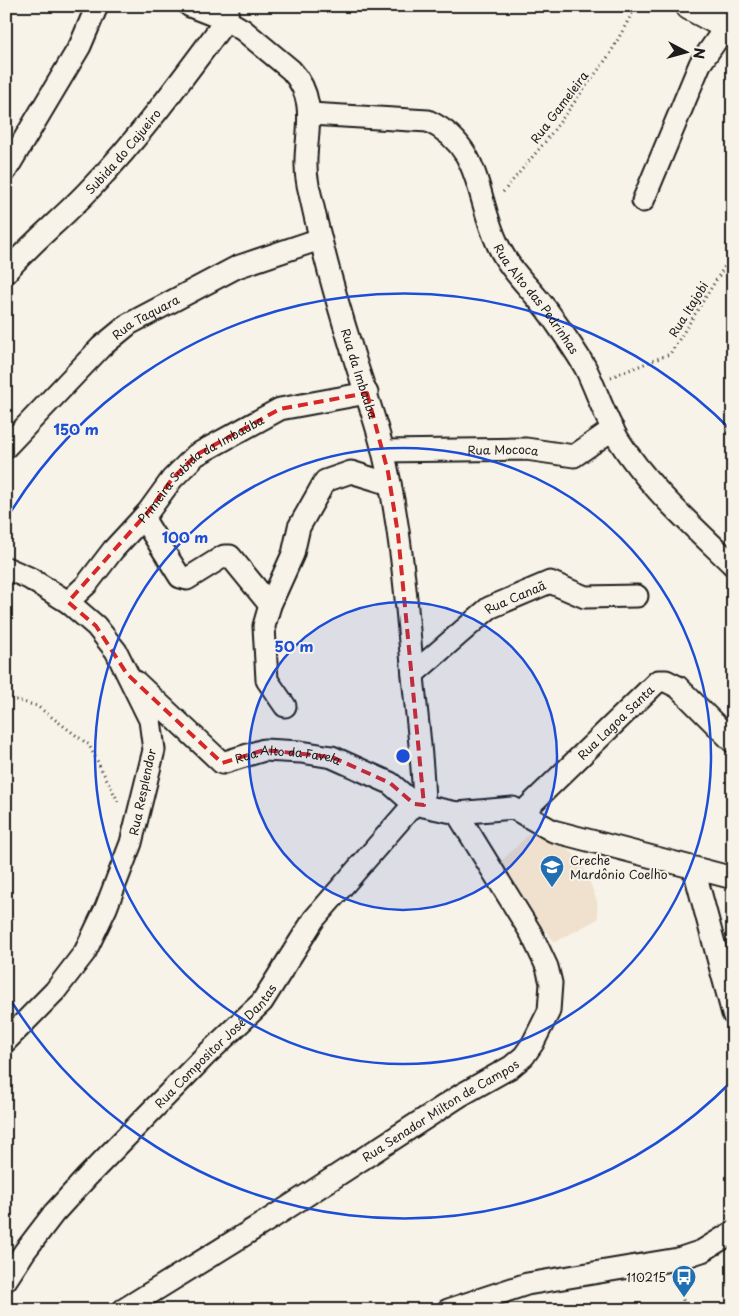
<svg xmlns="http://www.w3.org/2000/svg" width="739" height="1316" font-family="'Playpen Sans',sans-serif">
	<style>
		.built { fill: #efe1cd }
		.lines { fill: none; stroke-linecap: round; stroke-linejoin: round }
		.minor-casing { stroke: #1c1c1c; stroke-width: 25 }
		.major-casing { stroke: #1c1c1c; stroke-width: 31 }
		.path { stroke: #1c1c1c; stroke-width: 3; stroke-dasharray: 1 4; stroke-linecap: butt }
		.minor { stroke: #f7f3e8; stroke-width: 21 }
		.major { stroke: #f7f3e8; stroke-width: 28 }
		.marked { fill: none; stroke: #d62828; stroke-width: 4; stroke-dasharray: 10 6; stroke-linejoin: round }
		.ring { fill: none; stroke: #1d4ed8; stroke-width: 2.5 }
		.labels { text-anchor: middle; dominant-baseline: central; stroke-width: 4; stroke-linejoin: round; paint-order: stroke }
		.street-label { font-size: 12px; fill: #1c1c1c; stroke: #f7f3e8 }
		.poi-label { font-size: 12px; fill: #1c1c1c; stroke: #f7f3e8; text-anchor: start }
		.centre { fill: #1d4ed8; stroke: #f7f3e8; stroke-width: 2.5 }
		.ring-label { font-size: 15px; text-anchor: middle; font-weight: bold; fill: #1d4ed8; stroke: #f7f3e8; stroke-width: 4; stroke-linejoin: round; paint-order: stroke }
	</style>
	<rect width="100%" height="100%" fill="#f7f3e8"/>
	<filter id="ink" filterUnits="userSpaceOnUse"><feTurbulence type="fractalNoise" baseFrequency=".02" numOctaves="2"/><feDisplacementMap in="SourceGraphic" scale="10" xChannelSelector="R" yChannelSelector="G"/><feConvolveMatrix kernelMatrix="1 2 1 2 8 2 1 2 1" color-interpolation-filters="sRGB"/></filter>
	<g filter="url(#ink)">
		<path class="built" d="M538,832l28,16 15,12 16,41 1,18 -43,23 -35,-40 -23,-37 32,-31z"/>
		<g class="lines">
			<defs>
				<g id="minor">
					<path id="s1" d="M190,6l36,14 17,10 48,40c33,36 8,73 17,115 12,56 27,111 44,165 10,34 23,67 31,101 17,71 23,143 29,214 4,47 11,93 12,140"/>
					<path id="s2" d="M310,114l118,7c55,26 47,76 70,124 14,30 40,49 58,78 10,14 20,29 29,44 12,24 19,49 33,72 30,48 75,87 115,126"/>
					<path d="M6,170l74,-124 17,-40"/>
					<path d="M643,201l57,-137 27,-39"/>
					<path id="s3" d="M6,272c26,-30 57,-54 84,-83 50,-52 93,-111 136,-169l2,-12"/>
					<path id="s4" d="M6,447l95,-100 28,-23 108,-57 83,-28"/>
					<path id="s5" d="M383,451l143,-2 48,7 39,-27"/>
					<path d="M143,518l37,59 7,2 37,-23h6l40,49"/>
					<path d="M6,568l23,10 39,24 28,24 20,25 34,69 4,30 -23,93 -25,65 -21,44 -30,39 -49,50"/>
					<path id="s6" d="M68,602l19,-18 26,-34 35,-38 24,-33 24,-24 84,-46 87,-16"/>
					<path id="s7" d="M413,674l76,-66 61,-26 35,15 52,-1"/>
					<path id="s8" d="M136,682l86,81 42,-13 37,2 31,5 58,26 24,21"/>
					<path d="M285,706l-18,-26 -3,-54 6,-21 23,-51 6,-27 26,-46 26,-9 39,12"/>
					<path d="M414,804l43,9 56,-5 40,23 180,47"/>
					<path id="s9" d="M523,812l135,-131h8l12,6 55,55"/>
					<path d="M694,869l39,145"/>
					<path id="s10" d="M6,1280l19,-29 29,-38 34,-37 117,-120 57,-54 52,-83 100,-115"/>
					<path id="s11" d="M123,1310l150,-93 188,-122 50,-28 13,-11 9,-13 16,-32 2,-28 -4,-16 -16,-34 -74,-120"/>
					<path d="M448,1310l79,-26 151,-25 24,-8 31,-19"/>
				</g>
				<path id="major" d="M690,6l43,23"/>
			</defs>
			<use href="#minor" class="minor-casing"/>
			<use href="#major" class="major-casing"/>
			<path class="path" d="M503,192l42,-50 65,-88 26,-48
				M611,377l59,-23 63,-101
				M6,697l31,9 52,39 31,60
				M679,1280l6,30"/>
			<use href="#minor" class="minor"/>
			<use href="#major" class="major"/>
		</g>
	</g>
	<path class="marked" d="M367,393l21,79 10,62 26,271 -10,-1 -24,-21 -58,-26 -68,-7 -42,13 -95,-89 -31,-48 -28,-24 80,-90 24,-33 24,-24 84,-46z"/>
	<circle cx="403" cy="756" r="154" fill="#1d4ed8" fill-opacity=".12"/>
	<g class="ring">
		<circle cx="403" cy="756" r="154"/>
		<circle cx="403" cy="756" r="308"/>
		<path d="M733 1080A462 462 0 0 1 7 994M7 518A462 462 0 0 1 733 432"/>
	</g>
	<defs>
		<symbol id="school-pin" viewBox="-11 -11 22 30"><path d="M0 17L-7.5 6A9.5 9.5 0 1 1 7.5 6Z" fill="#1f6fb2" stroke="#f7f3e8"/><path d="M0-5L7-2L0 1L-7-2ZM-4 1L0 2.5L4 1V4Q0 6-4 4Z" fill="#fff"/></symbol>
		<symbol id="bus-pin" viewBox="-11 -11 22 30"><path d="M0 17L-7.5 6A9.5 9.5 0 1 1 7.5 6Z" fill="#1f6fb2" stroke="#f7f3e8"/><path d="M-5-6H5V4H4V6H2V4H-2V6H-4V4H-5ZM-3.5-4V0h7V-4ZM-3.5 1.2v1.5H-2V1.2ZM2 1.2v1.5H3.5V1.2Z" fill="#fff"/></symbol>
	</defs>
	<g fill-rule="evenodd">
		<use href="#school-pin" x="538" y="853" width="28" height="38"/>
		<use href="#bus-pin" x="670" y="1263" width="28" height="38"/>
	</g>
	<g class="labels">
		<g class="street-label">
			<text transform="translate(559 107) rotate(-53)">Rua Gameleira</text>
			<text stroke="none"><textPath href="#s3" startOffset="168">Subida do Cajueiro</textPath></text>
			<text stroke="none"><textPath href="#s2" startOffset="332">Rua Alto das Pedrinhas</textPath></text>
			<text transform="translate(688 309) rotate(-58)">Rua Itajobi</text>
			<text stroke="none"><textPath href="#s4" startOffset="192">Rua Taquara</textPath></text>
			<text stroke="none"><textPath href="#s1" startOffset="436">Rua da Imbaúba</textPath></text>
			<text stroke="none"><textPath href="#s5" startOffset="120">Rua Mococa</textPath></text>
			<text stroke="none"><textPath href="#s6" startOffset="190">Primeira Subida da Imbaúba</textPath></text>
			<text stroke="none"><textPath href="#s7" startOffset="129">Rua Canaã</textPath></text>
			<text stroke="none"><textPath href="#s9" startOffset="129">Rua Lagoa Santa</textPath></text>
			<text stroke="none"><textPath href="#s8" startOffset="186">Rua Alto da Favela</textPath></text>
			<text transform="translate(142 792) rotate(-78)">Rua Resplendor</text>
			<text stroke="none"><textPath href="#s10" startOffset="315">Rua Compositor José Dantas</textPath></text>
			<text stroke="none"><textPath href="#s11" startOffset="375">Rua Senador Milton de Campos</textPath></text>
		</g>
		<g class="poi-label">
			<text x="570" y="860">Creche<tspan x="570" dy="14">Mardônio Coelho</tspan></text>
			<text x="666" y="1277" text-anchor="end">110215</text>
		</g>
	</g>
	<circle cx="403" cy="756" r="8" class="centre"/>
	<g class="ring-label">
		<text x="76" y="435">150 m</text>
		<text x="185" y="543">100 m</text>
		<text x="294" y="652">50 m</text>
	</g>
	<rect width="739" height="1316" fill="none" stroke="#f7f3e8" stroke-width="25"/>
	<rect x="12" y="12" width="714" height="1291" fill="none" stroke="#1c1c1c" stroke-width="2" filter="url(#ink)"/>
	<g transform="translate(686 52) rotate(96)" stroke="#f7f3e8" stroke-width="4" paint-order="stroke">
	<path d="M0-4L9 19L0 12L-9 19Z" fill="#1c1c1c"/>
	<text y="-8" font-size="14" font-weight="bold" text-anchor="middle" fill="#1c1c1c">N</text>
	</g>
</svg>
